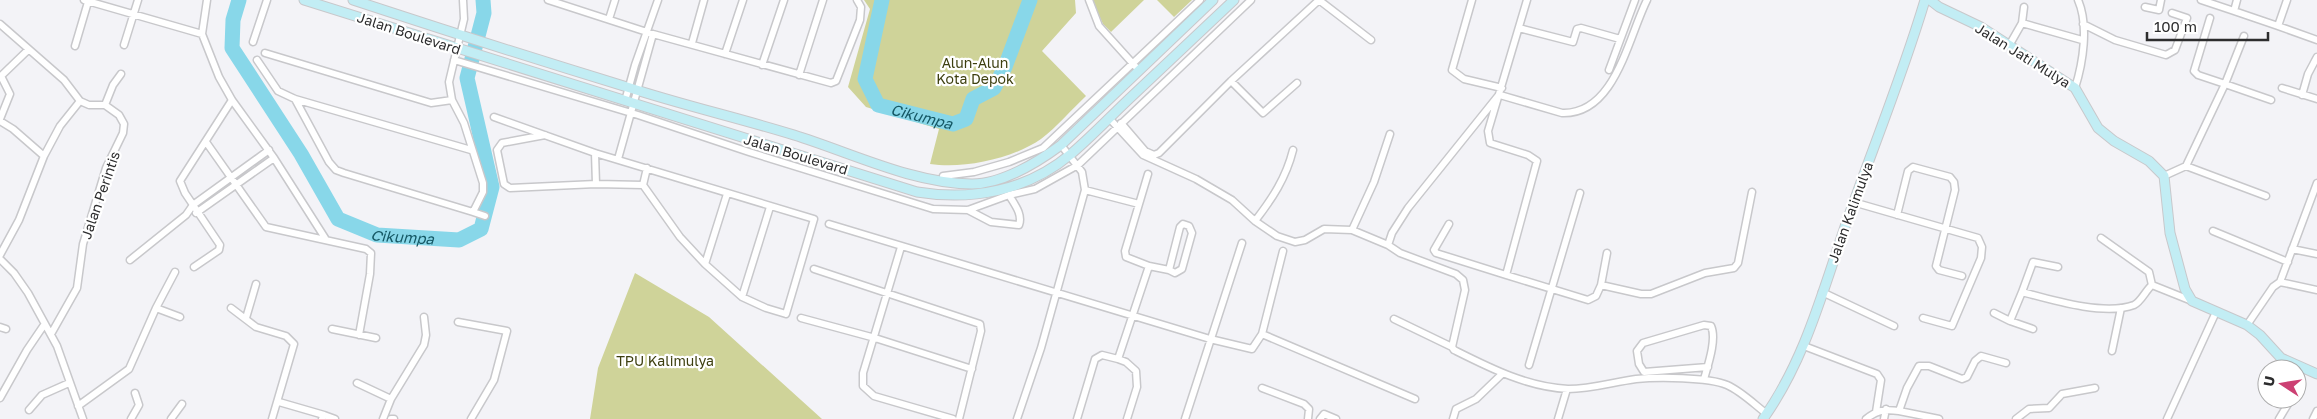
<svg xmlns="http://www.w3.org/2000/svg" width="2317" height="419" font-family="'Golos Text',sans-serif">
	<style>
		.green { fill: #cfd399 }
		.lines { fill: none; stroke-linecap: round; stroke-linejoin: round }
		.river { stroke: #88d7e9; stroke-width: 15 }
		.street-casing { stroke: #c8c8cb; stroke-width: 9 }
		.secondary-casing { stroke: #c8c8cb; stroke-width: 11 }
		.street { stroke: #fff; stroke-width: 6 }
		.secondary { stroke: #c2edf4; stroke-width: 9 }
		.labels { text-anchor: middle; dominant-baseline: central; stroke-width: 4.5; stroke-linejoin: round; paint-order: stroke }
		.street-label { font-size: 14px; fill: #2d2d2e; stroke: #fff }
		.park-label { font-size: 14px; fill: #3d3f0f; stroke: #fff }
		.water-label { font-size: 15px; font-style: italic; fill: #155865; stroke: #fff }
	</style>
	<rect width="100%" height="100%" fill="#f3f3f7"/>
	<path class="green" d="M864,0h211l1,13 -34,38 44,45c-15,14 -29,31 -45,43 -29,20 -77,30 -111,25l9,-35 -73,-22 -18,-20 22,-78z
		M1092,0h52l-33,32 -8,-8z
		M1157,0h35l-18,17z
		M635,273l74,44 113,102h-232l8,-51z"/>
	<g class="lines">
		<g class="river">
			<path id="s1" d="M239,0l-6,20 -1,28 69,106 37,65 39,16 82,5 22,-11 11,-42 -25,-109 17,-65 -1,-13"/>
			<path id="s2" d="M882,0l-17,79 13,26 75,19 13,-5 7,-20 21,-11 11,-21 25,-67"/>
		</g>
		<defs>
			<path id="street" d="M84,0l118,34
				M207,0l-5,34 17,43 13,23 42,58 51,80
				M548,0l105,34 178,49 5,-2 24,-61 1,-13 -4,-7
				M1089,0l10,26 36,40
				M1319,0l52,40
				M1472,0l-20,70 12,9 38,9
				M1527,0l-39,131 2,12 38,12 9,6 -31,114 82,25 8,-4 5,-11 40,9h10l54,-21 29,-5 4,-5 14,-71
				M2201,0l33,11 3,-11
				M2287,0l-9,26 39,14
				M2145,7l14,3 2,-10
				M2234,11l44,15
				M609,19l6,-19
				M2022,23l2,-16
				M0,24l64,56 16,21 9,4h16l14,10 5,9 -1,9 -17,35 -23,76 -6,44 -26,46
				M2083,24l32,16 51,15 9,-5 12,-32 -15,-5
				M1519,28l54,14 4,-13 4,-1 39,11
				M2244,36l-19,48 46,16
				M253,42l14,-42
				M692,43l12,-43
				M2010,44l12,-21 60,17
				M124,45l14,-45
				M75,46l13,-44
				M265,53l166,50 21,-3 -3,-18 15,-63 -1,-19
				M725,54l18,-54
				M257,60l21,31 17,8 176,51
				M454,60l184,55 111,37 184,57 35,1 41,-15 26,-6 43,-24 173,-165
				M762,65l22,-65
				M1609,70l26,-70
				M799,75l24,-75
				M1231,81l32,32 34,-30
				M2075,88c8,-25 14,-63 3,-88
				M2282,88l35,11
				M1500,95l62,18c53,2 66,-75 85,-113
				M2302,95l6,-21 9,-17
				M295,99l34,63 7,8 8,3 129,39
				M452,100l12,23 19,60v9l-10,20 12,4
				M625,101l10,-36 23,-65
				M105,105l8,-20 8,-11
				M494,117l101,36 219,66 -28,95 -20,-6 -24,-11 -37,-33 -25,-27 -37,-52 4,-17
				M1109,118l34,37 53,24 36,21 23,21 22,15 18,6 10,-2 19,-11 28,1 36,15 12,8 56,21 7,6 2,10 -13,57 2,3c36,18 73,37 114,39 24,0 45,-7 68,-10 21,-2 72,-2 91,6 14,6 28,20 40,29
				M0,119l10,-25 -9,-18 27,-26
				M0,121l13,8 31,27
				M1121,123l24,28 9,4 5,-2 72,-72 88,-81
				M545,135l-43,8 -5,7 7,34 6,4 86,-4 -1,-31
				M206,142l60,85 100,22 5,4 -1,21 -11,61
				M618,159l35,-125
				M2186,166l80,30
				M1148,174l-23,77 1,6 23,9
				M943,176l31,-4 35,-10 34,-14 157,-148
				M2164,176l22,-10 39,-82 -27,-9 -4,-4 16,-53
				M596,184l47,1
				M1085,190l54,14
				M1853,202l125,36 4,9 -1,11 -29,68 -29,-8
				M968,210l23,12 28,3c4,-11 -5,-21 -10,-30
				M196,213l78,-55
				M1897,215l11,-44 5,-4 37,10 4,5 1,8 -19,76 3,4 23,6
				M1255,221c17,-22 31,-43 38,-71
				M829,224l381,115 42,10 10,-15 21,-83
				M1449,224l-15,26 2,3 70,22
				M1352,230l22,-48 16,-48
				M2213,231l75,31
				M2101,238l48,34 3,13
				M1388,245l4,-12 16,-25 90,-112
				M901,247l-38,126v13l11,10 79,23
				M2292,249l25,5
				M0,255l19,-35 25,-64 16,-30 20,-25
				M0,259l14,14 14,20 29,53 26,73
				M130,260l56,-45 7,-10 76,-55
				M705,264l22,-70
				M194,267l25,-17 1,-5 -35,-52 -5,-12 52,-81
				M814,269l166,55 1,7 -22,88
				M2280,282l37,-99
				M1601,285l6,-32
				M2152,285l40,16
				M1822,292l72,34
				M2022,292l11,-30 25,5
				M742,297l28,-90
				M156,308l24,9
				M231,308l25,19 30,9 8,8 -22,75
				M1994,313l16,8 12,-29c30,8 82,24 112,13 7,-3 12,-15 18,-20
				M246,318l10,-34
				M801,318l74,20 97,31
				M1394,319l58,28
				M2010,321l23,8
				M458,322l49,9 -13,49 -23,39
				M2247,325l26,-38 7,-5 37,8
				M0,327l6,2
				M332,329l44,9
				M1262,334l153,65
				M1804,346l73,28 4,6 -5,32
				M2112,351l9,-43
				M1118,359l8,3 10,9 1,16 -10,32
				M1529,365l51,-172
				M1704,379c4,-14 13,-40 7,-53l-7,-1 -61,18 -6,8 2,13 5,8 64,-5
				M357,383l34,16
				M1262,388l42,16 5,5 -1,10
				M0,398l27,-48 17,-25
				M279,402l45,13 -2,4
				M78,406l51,-37 27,-61 19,-36
				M29,410l13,-15 27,-12
				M1899,411l40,8
				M324,415l11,4
				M131,419l8,-14 -4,-12
				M171,419l11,-15
				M383,419l8,-20 33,-54 2,-10 -2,-18
				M391,419h3
				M1017,419l24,-71 44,-158 -3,-18 -21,-27
				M1077,419l18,-60 7,-4 16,4 31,-93 20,4 11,-43 3,-3 6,2 3,7 -10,36 -7,4 -6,-3
				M1185,419l57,-176
				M1320,419l4,-5 12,5
				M1453,419l3,-10 20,-10 26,-25
				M1558,419l9,-30
				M1866,419c11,-9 19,-10 33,-8l8,-23 12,-22h10l33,13 5,-2 8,-16 6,-5 25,7
				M1884,419l2,-10
				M2016,419l13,-10 20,-1 13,-14 33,-6
				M2167,419l49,-107
				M2279,419l12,-20
				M2313,419l4,-8"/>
			<path id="secondary" d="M304,0l613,192c55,9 110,-1 154,-38 20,-17 39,-37 58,-55 35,-33 70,-66 105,-99
				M353,0c91,30 182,59 274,87 55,18 112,31 167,48 58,18 117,48 178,49 30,0 66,-22 89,-39l152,-145
				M1930,0l9,7 42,20 94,61 23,40 16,13 35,20 15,15 6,57 15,56 7,12 55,24 13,10 21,23 36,16
				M1763,419c43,-60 61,-133 85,-201 26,-73 55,-144 77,-218"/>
		</defs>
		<use href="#street" class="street-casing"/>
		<use href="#secondary" class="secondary-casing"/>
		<use href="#street" class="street"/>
		<use href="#secondary" class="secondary"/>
	</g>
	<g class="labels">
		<g class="street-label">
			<text transform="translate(409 33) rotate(18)">Jalan Boulevard</text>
			<text transform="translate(2023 55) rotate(32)">Jalan Jati Mulya</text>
			<text transform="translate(796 154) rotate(17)">Jalan Boulevard</text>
			<text transform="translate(100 195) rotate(-71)">Jalan Perintis</text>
			<text transform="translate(1850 212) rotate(-70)">Jalan Kalimulya</text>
		</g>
		<g class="park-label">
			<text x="975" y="62">Alun-Alun<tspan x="975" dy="16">Kota Depok</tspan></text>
			<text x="665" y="360">TPU Kalimulya</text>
		</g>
		<g class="water-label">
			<text stroke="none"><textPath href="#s2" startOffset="155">Cikumpa</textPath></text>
			<text stroke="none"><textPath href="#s1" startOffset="318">Cikumpa</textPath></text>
		</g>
	</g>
	<g transform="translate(2282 384) rotate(282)"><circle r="24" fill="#ffffff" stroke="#ababab"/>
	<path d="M0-4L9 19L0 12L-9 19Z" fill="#cc4073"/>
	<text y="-8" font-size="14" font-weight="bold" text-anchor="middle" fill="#2d2d2e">U</text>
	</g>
	<path d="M2147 32v8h121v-8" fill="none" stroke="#2d2d2e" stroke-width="2.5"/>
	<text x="2154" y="32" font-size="15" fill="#2d2d2e" stroke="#ffffff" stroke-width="4" paint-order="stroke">100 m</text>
</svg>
